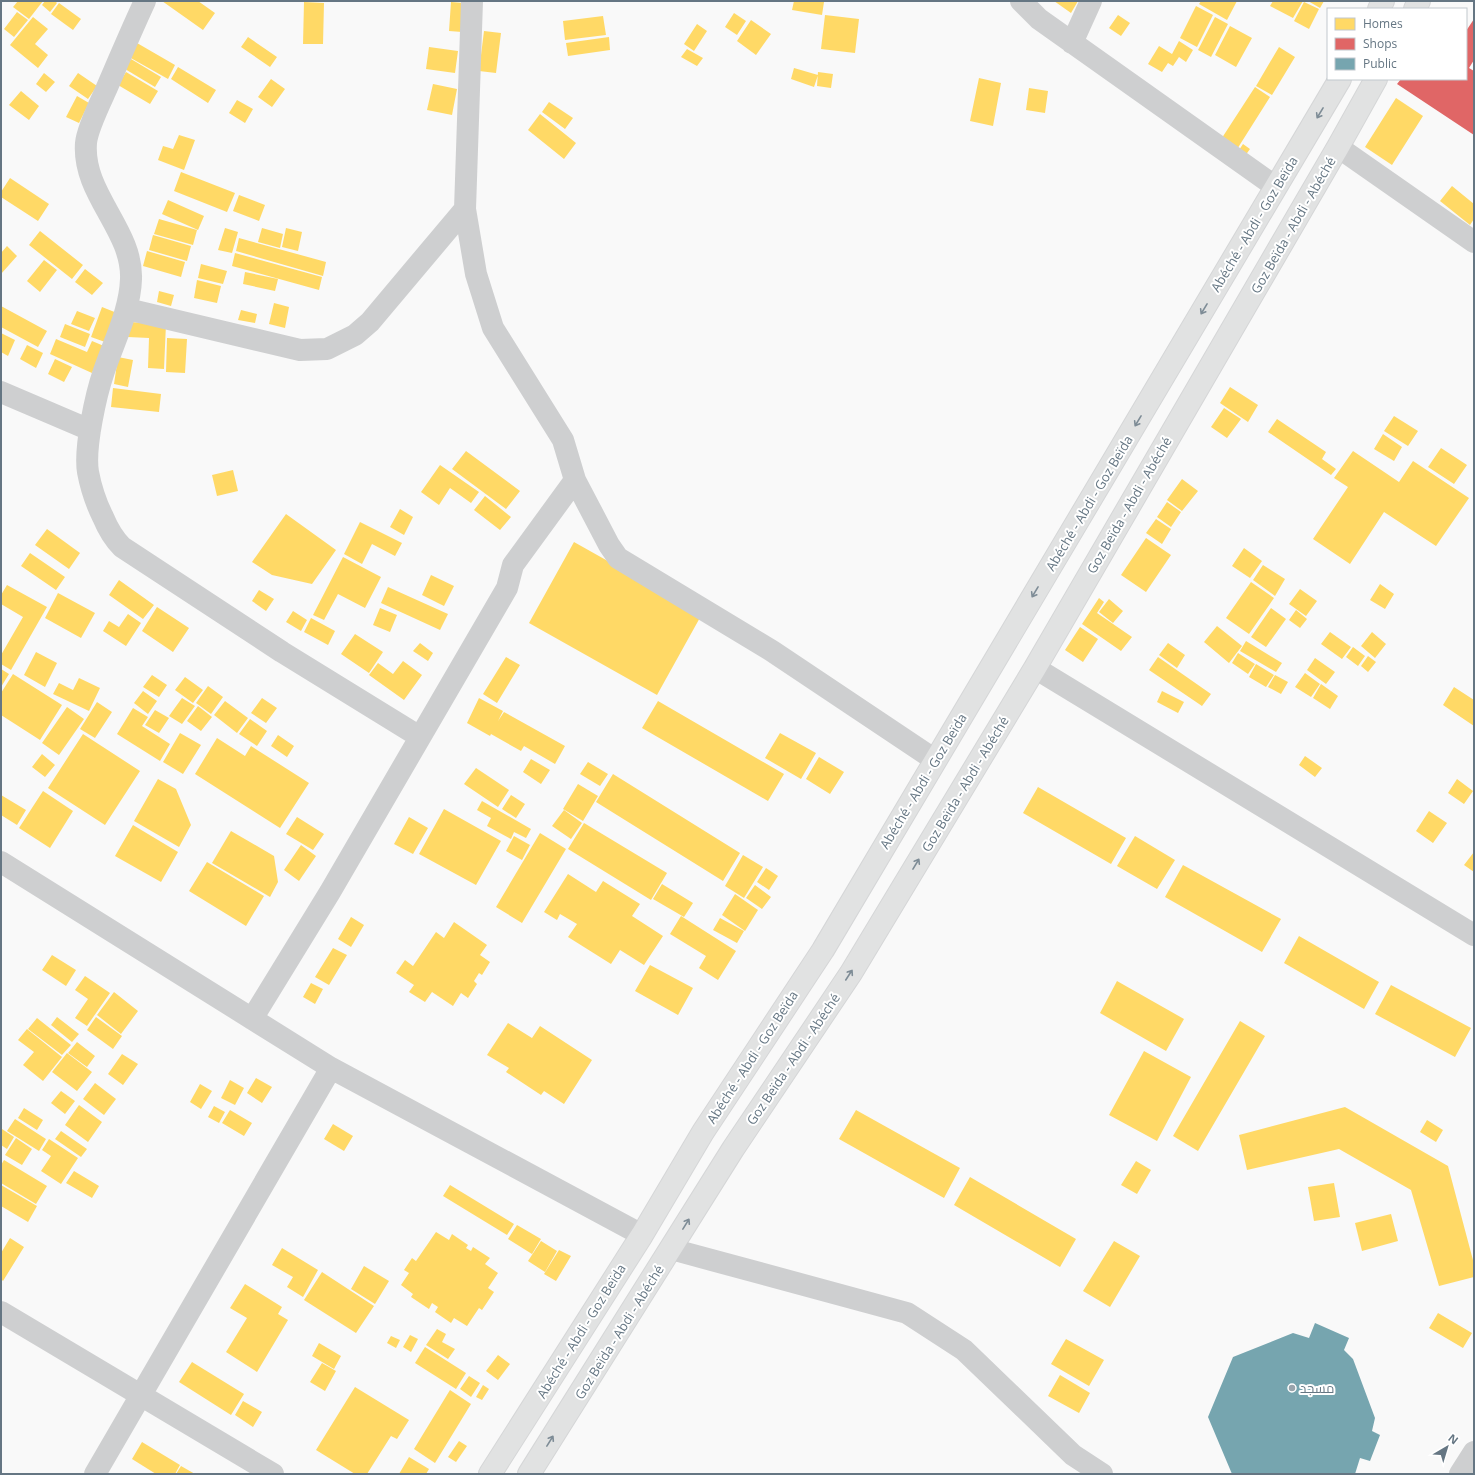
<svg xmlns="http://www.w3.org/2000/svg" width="1475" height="1475" font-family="'Open Sans',Cairo,sans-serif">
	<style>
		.homes { fill: #ffd966 }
		.shops { fill: #e06666 }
		.public { fill: #76a5af }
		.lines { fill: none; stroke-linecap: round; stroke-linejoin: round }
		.major-casing { stroke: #d5d6d7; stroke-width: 24 }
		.minor { stroke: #cecfd0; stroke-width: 22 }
		.major { stroke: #e1e2e2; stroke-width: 22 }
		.oneway { stroke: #7e8c96 }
		.poi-dot { fill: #99a4ac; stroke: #fff; stroke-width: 1.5 }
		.labels { text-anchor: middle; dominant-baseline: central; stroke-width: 4; stroke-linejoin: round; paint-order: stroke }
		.street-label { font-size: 13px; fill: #657683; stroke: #fff }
		.poi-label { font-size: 13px; fill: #657683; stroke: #fff; text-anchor: start }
	</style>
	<rect width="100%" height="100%" fill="#f9f9f9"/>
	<path class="homes" d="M18,1h25l-14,18 -16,-12z
		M45,1h10l2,2 -7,9 -8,-7z
		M162,1h36l17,12 -12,17z
		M794,1l30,1 -2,13 -30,-5z
		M1054,1h24l-7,12z
		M1201,1h36l-10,19 -28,-16z
		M1273,1h30l-10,17 -23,-12z
		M1308,1h16l-4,7z
		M304,2l20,1 -1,41h-20z
		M451,2l13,1 -2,29 -13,-1z
		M1304,2l15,7 -10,20 -15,-8z
		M59,3l22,16 -8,11 -22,-16z
		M1196,6l17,9 -16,32 -17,-9z
		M17,12l11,8 -14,17 -10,-8z
		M734,13l12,8 -9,14 -12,-8z
		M825,15l34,4 -4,34 -34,-4z
		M1118,15l12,8 -9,13 -12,-8z
		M603,16l3,19 -41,5 -2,-19z
		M33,17l15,12 -13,15 13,11 -10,13 -28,-23z
		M1215,17l13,7 -17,33 -13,-7z
		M751,20l20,14 -15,21 -19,-14z
		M697,24l10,7 -13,20 -10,-7z
		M1230,26l22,12 -16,29 -21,-12z
		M484,31l17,2 -5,40 -17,-2z
		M248,37l29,20 -7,10 -29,-20z
		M609,37l1,13 -42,6 -2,-13z
		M1179,41l14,9 -7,12 -7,-5 -6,9 -5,-3 -6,9 -14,-8 11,-18 13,8z
		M137,43l38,22 -7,14 -39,-22z
		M429,47l29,4 -3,22 -29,-4z
		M1279,47l16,10 -23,38 -16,-9z
		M687,49l16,9 -6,8 -16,-9z
		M131,59l30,18 -6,10 -30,-18z
		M178,67l38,23 -8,13 -37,-24z
		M794,68l24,7 -4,12 -23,-8z
		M126,72l32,19 -8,13 -32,-19z
		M818,72l15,2 -2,14 -14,-2z
		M44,73l11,9 -9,10 -10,-8z
		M78,73l19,13 -9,13 -19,-13z
		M979,78l22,5 -8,43 -23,-5z
		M271,79l14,10 -13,18 -14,-10z
		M433,84l24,5 -5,26 -25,-5z
		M1255,87l15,10 -36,57 -16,-10z
		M1029,88l19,3 -3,22 -19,-3z
		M21,91l18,15 -10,14 -20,-15z
		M77,96l12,7 -10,20 -13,-6z
		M1396,98l27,18 -31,49 -27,-18z
		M237,100l16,9 -8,14 -16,-10z
		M549,102l24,16 -8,11 -23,-17z
		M540,114l36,29 -12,16 -36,-29z
		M179,135l16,5 -11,30 -26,-10 5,-14 10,3z
		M1243,144l7,5 -8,11 -7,-4z
		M181,172l54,21 -8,19 -53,-21z
		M10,178l39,26 -11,17 -37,-24v-5z
		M1452,186l22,18v15l-4,6 -30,-24z
		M239,195l26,10 -6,16 -26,-10z
		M168,200l36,16 -6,14 -36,-16z
		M159,219l38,11 -4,15 -39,-11z
		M225,228l13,4 -6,21 -14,-3z
		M262,228l21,6 -3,14 -22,-6z
		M286,228l16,4 -4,19 -16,-4z
		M40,231l43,34 -11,14 -43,-34z
		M153,235l38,11 -4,15 -38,-11z
		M239,238l87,24 -3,14 -87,-25z
		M7,246l10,10 -16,18v-21z
		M147,251l38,11 -4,15 -38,-11z
		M235,253l87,24 -3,13 -87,-24z
		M44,260l13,10 -17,22 -13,-11z
		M201,264l26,7 -4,13 -25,-6z
		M85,269l18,14 -11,12 -17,-13z
		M245,272l33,7 -3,12 -32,-7z
		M197,280l24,6 -4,17 -23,-5z
		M159,291l15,4 -3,11 -14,-4z
		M274,303l15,4 -4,21 -16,-4z
		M1,306l46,25 -9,16 -37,-20z
		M102,307l15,6 -12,29 -14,-5z
		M241,310l16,4 -2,9 -17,-3z
		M77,311l18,7 -6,13 -18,-7z
		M129,322l37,2 -2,45 -16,-1 1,-30 -21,-1z
		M65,324l25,10 -5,13 -25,-10z
		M1,333l14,7 -7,16 -7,-4z
		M167,338l20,1 -2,34 -19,-1z
		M56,339l31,13 5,-11 12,5 -12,27 -42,-19z
		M27,345l16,8 -7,15 -16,-9z
		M118,357l15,3 -5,27 -14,-3z
		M55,359l17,8 -8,15 -16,-8z
		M1230,387l28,18 -10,17 -28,-19z
		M113,388l48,6 -2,18 -48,-5z
		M1224,408l17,11 -14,19 -16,-11z
		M1394,416l24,15 -10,15 -24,-15z
		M1277,419l49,33 -4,7 14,10 -5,6 -63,-43z
		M1383,434l19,13 -8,14 -20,-12z
		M1441,448l26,17 -13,19 -26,-17z
		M466,451l54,40 -14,18 -54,-40z
		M1353,451l46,31 14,-21 56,37 -33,48 -52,-34 -34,52 -37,-25 35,-52 -14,-9z
		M440,465l39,27 -8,11 -21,-15 -11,17 -18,-13z
		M233,470l5,21 -21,5 -5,-21z
		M1182,479l16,12 -16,20 -15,-11z
		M485,496l26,21 -11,13 -26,-20z
		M1167,502l14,10 -10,15 -14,-10z
		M400,509l13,8 -9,18 -14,-8z
		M286,514l50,36 -24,34 -40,-9 -20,-13z
		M1156,519l15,10 -9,15 -16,-11z
		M360,522l42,21 -7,13 -23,-12 -10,20 -18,-10z
		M47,529l33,24 -11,16 -34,-24z
		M1146,538l25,17 -25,37 -25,-17z
		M574,542l128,72 -45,81 -128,-72z
		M1244,548l18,13 -12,17 -18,-12z
		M30,553l35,24 -9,13 -35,-24z
		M343,557l38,20 -16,31 -27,-14 -14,26 -11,-5z
		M1263,565l22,14 -10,17 -22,-16z
		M431,575l23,11 -10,20 -22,-11z
		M119,580l35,25 -11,14 -34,-24z
		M1251,582l23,16 -25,36 -23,-16z
		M1380,584l14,10 -9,15 -15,-9z
		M7,585l40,22 -36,63 -10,-6v-9l22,-38 -22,-13v-9z
		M388,587l60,27 -8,16 -59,-27z
		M1300,589l17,12 -11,15 -17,-12z
		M259,590l15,9 -8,12 -14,-10z
		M58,593l37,20 -14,25 -36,-20z
		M1099,598l5,4 -7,11 35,24 -11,14 -39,-27z
		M1109,599l14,12 -10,12 -14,-11z
		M157,607l32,21 -16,24 -31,-21z
		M380,608l17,7 -7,17 -17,-7z
		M1271,608l15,11 -20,28 -15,-10z
		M1296,610l11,9 -7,9 -11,-8z
		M293,611l14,9 -6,11 -15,-9z
		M128,614l13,9 -15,23 -23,-15 6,-10 10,6z
		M311,618l24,13 -7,14 -24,-13z
		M1217,626l25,20 -13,17 -25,-21z
		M1080,627l18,12 -15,23 -18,-12z
		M1330,632l21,15 -9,12 -21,-15z
		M1372,632l14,12 -11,14 -14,-12z
		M355,634l28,18 -14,21 -28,-19z
		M1246,641l36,22 -6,9 -36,-21z
		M420,643l13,10 -5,8 -15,-10z
		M1168,643l17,12 -8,13 -18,-13z
		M1353,647l12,9 -7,10 -12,-9z
		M36,652l21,11 -12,24 -21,-12z
		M1238,653l17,11 -7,10 -16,-11z
		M1368,656l8,6 -8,10 -7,-6z
		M506,657l14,8 -23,38 -14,-9z
		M1158,657l53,37 -9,12 -53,-36z
		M1315,658l20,14 -9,12 -19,-14z
		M403,661l19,14 -18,25 -35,-25 9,-12 15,11z
		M1256,664l18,11 -8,12 -17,-10z
		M1,669l8,5 -8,13z
		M1305,673l15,11 -9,13 -16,-10z
		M13,674l49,31 -22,35 -39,-25v-22z
		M152,675l15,10 -8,12 -16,-10z
		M1275,675l13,7 -7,12 -13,-7z
		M185,677l18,13 -10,13 -18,-13z
		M79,678l21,10 -11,23 -36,-17 6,-11 14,7z
		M1321,684l17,12 -8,13 -17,-11z
		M208,686l15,11 -12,17 -15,-11z
		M1454,687l20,13v26l-31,-21z
		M143,691l14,10 -9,13 -14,-11z
		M1162,691l22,11 -6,11 -21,-11z
		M182,698l13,8 -13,18 -13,-8z
		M262,698l15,10 -11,15 -15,-10z
		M479,698l24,13 -5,10 6,-9 61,34 -10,18 -31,-18 -3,5 -30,-17 -1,2 -23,-13z
		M225,701l23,17 -11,15 -23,-18z
		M658,701l126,73 -16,27 -126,-73z
		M97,702l15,10 -17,26 -15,-9z
		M198,706l14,11 -11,14 -14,-10z
		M67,707l17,12 -25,36 -17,-12z
		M133,708l15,9 -6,9 28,18 -10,17 -43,-27z
		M155,710l14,8 -10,15 -14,-8z
		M250,719l17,12 -10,15 -18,-12z
		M180,733l21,12 -18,29 -20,-12z
		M780,733l36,20 -15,26 -36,-21z
		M83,734l57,37 -35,54 -57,-37z
		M278,735l16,11 -7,11 -16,-11z
		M217,738l28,18 6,-10 58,37 -29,45 -85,-54z
		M42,754l13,11 -10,12 -13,-10z
		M1305,756l17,12 -7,9 -16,-12z
		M819,757l25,15 -14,22 -24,-15z
		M531,759l19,11 -9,14 -18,-12z
		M588,762l20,12 -8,12 -20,-12z
		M476,768l33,22 -11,17 -34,-23z
		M613,774l127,79 -17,28 -127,-79z
		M158,779l18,10 15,36 -12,22 -45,-26z
		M1457,779l16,12 -9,13 -16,-11z
		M578,784l20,12 -15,25 -20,-12z
		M1038,787l88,51 -15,26 -88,-51z
		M43,791l30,20 -23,37 -31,-20z
		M1,795l25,15 -9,15 -16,-10z
		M511,795l14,9 -9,14 -14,-9z
		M482,801l49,28 -5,9 -12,-6 -3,7 -24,-13 4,-8 -14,-8z
		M444,809l57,32 -25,44 -57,-31z
		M564,810l18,13 -11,16 -19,-13z
		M1429,811l18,12 -14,20 -17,-12z
		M297,817l27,17 -11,16 -27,-16z
		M409,817l19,11 -15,26 -19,-10z
		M584,823l83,50 -16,27 -83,-51z
		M133,825l45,27 -17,30 -46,-26z
		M231,831l43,25 4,26 -8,15 -58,-34z
		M540,833l26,16 -44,74 -26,-16z
		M514,836l16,9 -8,15 -16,-9z
		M1135,836l40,24 -18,29 -40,-23z
		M301,845l15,11 -17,25 -15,-11z
		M1474,852v20l-10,-7z
		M743,855l20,12 -19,31 -19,-12z
		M207,862l57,34 -18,30 -57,-35z
		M1183,865l98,54 -19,33 -97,-55z
		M766,868l12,8 -9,14 -12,-8z
		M568,874l28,18 7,-11 37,23 -8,12 31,20 -19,29 -24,-15 -9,14 -43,-27 9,-13 -17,-10 -3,6 -13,-8z
		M662,884l31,19 -9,14 -31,-18z
		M755,885l16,12 -9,12 -16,-11z
		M735,894l23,16 -13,21 -23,-16z
		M681,916l55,35 -18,29 -19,-12 7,-12 -36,-22z
		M351,917l13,8 -13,22 -13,-8z
		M720,918l24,13 -7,12 -24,-13z
		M454,922l33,23 -7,10 10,7 -8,13 -3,-2 -5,8 3,3 -9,14 -7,-5 -8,13 -21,-14 -7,10 -16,-10 5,-7 -18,-12 9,-13 8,6 23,-34 8,6z
		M1299,936l80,46 -15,27 -80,-46z
		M333,948l14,7 -18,30 -14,-8z
		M52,955l24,15 -10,16 -24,-16z
		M650,965l43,23 -15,27 -43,-24z
		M85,976l25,17 -23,33 -12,-8 13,-19 -13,-9z
		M1117,981l67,38 -18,32 -66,-38z
		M311,983l12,6 -8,15 -12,-7z
		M1391,985l80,43 -16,29 -80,-43z
		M114,992l24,19 -17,23 -24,-19z
		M57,1017l22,17 -7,8 -21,-17z
		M96,1017l26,19 -9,13 -26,-19z
		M37,1018l34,27 -9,10 -34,-26z
		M1240,1021l25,15 -67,115 -25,-15z
		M508,1023l24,15 8,-12 52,34 -28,44 -20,-13 -3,4 -35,-23 3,-4 -22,-13z
		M27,1029l35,28 -19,24 -20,-16 11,-13 -16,-12z
		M77,1042l18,14 -8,11 -19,-14z
		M1144,1051l47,26 -34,64 -48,-26z
		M67,1053l25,19 -15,19 -25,-19z
		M122,1054l16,10 -15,21 -15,-11z
		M256,1078l16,9 -10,16 -15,-10z
		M230,1080l14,8 -9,17 -14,-7z
		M95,1083l21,16 -12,16 -21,-16z
		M200,1084l12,7 -11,18 -11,-7z
		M61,1091l14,10 -10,13 -14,-11z
		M79,1105l23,17 -14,20 -23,-17z
		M214,1106l11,6 -6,11 -11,-6z
		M1345,1107l103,59 26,98v13l-35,9 -28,-96 -72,-41 -92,21 -8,-35z
		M24,1108l19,12 -6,10 -19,-12z
		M230,1110l22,13 -8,13 -22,-13z
		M856,1110l104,58 -16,30 -105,-59z
		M15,1119l31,20 -7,12 -32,-20z
		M1427,1120l16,10 -7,12 -16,-10z
		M333,1124l20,12 -9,15 -20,-12z
		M2,1129l12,8 -7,12 -6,-4z
		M61,1131l26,18 -6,8 -26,-18z
		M16,1138l16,11 -10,16 -17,-10z
		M49,1139l29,19 -17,26 -20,-13 10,-15 -9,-6z
		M4,1160l43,26 -11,18 -35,-21v-18z
		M1136,1161l15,9 -14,24 -16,-9z
		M74,1171l25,15 -7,12 -26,-15z
		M970,1177l106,62 -16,28 -106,-62z
		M1334,1183l6,34 -26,4 -6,-34z
		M1,1185l36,21 -9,16 -27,-16z
		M450,1185l64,39 -7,11 -64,-39z
		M1391,1214l7,27 -36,10 -7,-28z
		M517,1225l24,14 -9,15 -24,-15z
		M436,1232l13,8 3,-6 16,11 -2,3 5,3 2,-4 17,11 -5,6 13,9 -10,15 6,4 -12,18 -3,-2 -12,18 -13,-8 -3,5 -16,-11 3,-5 -6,-4 -3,6 -18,-12 2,-3 -12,-9 8,-12 -5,-3 8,-12 4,3z
		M10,1238l14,9 -21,34 -2,-2v-26z
		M541,1241l16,10 -12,21 -17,-11z
		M1114,1241l26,15 -30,51 -27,-16z
		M282,1248l36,22 -15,27 -16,-10 6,-10 -21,-12z
		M559,1250l12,6 -15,25 -12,-7z
		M364,1266l25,15 -14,23 -24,-15z
		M322,1272l52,34 -18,27 -52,-33z
		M245,1284l37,23 -4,7 10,6 -31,52 -31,-20 21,-34 -17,-10z
		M1438,1313l34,20 -9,15 -34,-20z
		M437,1329l9,5 -4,8 13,7 -7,10 -22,-14z
		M410,1335l8,4 -7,13 -8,-5z
		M391,1336l9,4 -4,8 -9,-5z
		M1066,1339l38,21 -15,26 -38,-22z
		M319,1343l22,13 -7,13 -22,-13z
		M425,1347l41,26 -10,16 -41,-26z
		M498,1355l12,9 -12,16 -12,-9z
		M192,1362l52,32 -13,21 -52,-33z
		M322,1363l14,8 -11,20 -15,-9z
		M1060,1375l30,18 -11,20 -31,-17z
		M469,1376l11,7 -9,14 -11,-8z
		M483,1385l6,4 -7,11 -6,-3z
		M355,1387l54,33 -12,19 -6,-3 -24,38h-12l-39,-24z
		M450,1390l21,14 -36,59 -21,-14z
		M243,1401l19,11 -9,15 -18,-12z
		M459,1441l8,5 -11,16 -8,-5z
		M142,1442l38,23 -5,9h-19l-24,-15z
		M409,1457l20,12 -3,5h-27z
		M181,1466l14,8h-19z"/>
	<path class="shops" d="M1474,19v41l-5,8 5,3v64l-77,-51 4,-5h65v-48z"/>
	<path class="public" d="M1315,1323l34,15 -5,12 9,9 22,59 -3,13 8,4 -10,26 -10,-3 -5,16h-123l-24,-57 25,-60 60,-24 16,5z"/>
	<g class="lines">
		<defs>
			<path id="major" d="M1379,9l4,-8
				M1415,9l4,-8
				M490,1474l152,-239 61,-103 120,-182 517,-871
				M529,1474l204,-325 118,-176 184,-305 303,-521 38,-68"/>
		</defs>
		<use href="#major" class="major-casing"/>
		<path class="minor" d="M145,1c-14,30 -27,61 -40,91 -6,13 -18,38 -19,51 -4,51 47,87 45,136 -1,32 -17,62 -27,92 -8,23 -20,77 -16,101 3,16 8,31 15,45 5,12 10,21 19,30l160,105 138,85
			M472,1l-7,208 11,65 17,54 70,112 12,40 34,65 9,13 154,93 163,109
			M1021,1l18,18 237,168
			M1072,43l19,-42
			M1338,147l136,95
			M127,309l173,41 27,-1 28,-14 15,-13 95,-113
			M1,392l89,38
			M1035,668l439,267
			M1,862l330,206 311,167
			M252,1019l78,-127 177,-304 6,-23 62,-85
			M671,1249l236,64 57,37 109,105 29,19
			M1,1312l272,162
			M95,1474l236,-406
			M1460,1474l14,-22"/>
		<use href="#major" class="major"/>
	</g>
	<defs><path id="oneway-shaft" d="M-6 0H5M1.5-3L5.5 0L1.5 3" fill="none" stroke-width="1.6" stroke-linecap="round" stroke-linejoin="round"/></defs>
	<g class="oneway">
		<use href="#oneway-shaft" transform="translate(1320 113) rotate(121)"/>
		<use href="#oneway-shaft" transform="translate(1204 309) rotate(121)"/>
		<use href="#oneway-shaft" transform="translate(1138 421) rotate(121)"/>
		<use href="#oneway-shaft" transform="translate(1035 592) rotate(121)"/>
		<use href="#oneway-shaft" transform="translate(916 864) rotate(-59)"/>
		<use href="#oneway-shaft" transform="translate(849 975) rotate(-57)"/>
		<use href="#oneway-shaft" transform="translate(686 1224) rotate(-58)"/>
		<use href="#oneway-shaft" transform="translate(550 1441) rotate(-58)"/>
	</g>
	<circle class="poi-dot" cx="1292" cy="1388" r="4"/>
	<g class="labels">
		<g class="street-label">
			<text transform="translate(1254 224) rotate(-59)">Abéché - Abdi - Goz Beïda</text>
			<text transform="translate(1293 225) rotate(-60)">Goz Beïda - Abdi - Abéché</text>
			<text transform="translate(1089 503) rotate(-59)">Abéché - Abdi - Goz Beïda</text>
			<text transform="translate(1129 505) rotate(-60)">Goz Beïda - Abdi - Abéché</text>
			<text transform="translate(923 781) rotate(-59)">Abéché - Abdi - Goz Beïda</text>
			<text transform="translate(965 784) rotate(-59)">Goz Beïda - Abdi - Abéché</text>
			<text transform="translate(752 1057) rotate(-57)">Abéché - Abdi - Goz Beïda</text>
			<text transform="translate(793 1059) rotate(-56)">Goz Beïda - Abdi - Abéché</text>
			<text transform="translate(581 1331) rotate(-58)">Abéché - Abdi - Goz Beïda</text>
			<text transform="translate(619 1332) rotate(-58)">Goz Beïda - Abdi - Abéché</text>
		</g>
		<g class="poi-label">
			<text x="1300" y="1388">مسجد</text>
		</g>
	</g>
	<rect width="1475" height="1475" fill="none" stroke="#657683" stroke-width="4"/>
	<rect x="1327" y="8" width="140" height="72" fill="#ffffff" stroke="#c1c8cd"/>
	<rect x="1335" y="18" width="20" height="12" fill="#ffd966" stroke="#c1c8cd"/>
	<text x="1363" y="28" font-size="12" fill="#657683">Homes</text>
	<rect x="1335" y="38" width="20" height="12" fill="#e06666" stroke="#c1c8cd"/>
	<text x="1363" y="48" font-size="12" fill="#657683">Shops</text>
	<rect x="1335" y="58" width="20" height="12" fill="#76a5af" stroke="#c1c8cd"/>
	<text x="1363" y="68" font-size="12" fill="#657683">Public</text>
	<g transform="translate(1447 1447) rotate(38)" stroke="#ffffff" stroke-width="3" paint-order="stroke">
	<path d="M0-3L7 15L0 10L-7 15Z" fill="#657683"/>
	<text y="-6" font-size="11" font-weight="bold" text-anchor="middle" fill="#657683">N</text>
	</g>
</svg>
